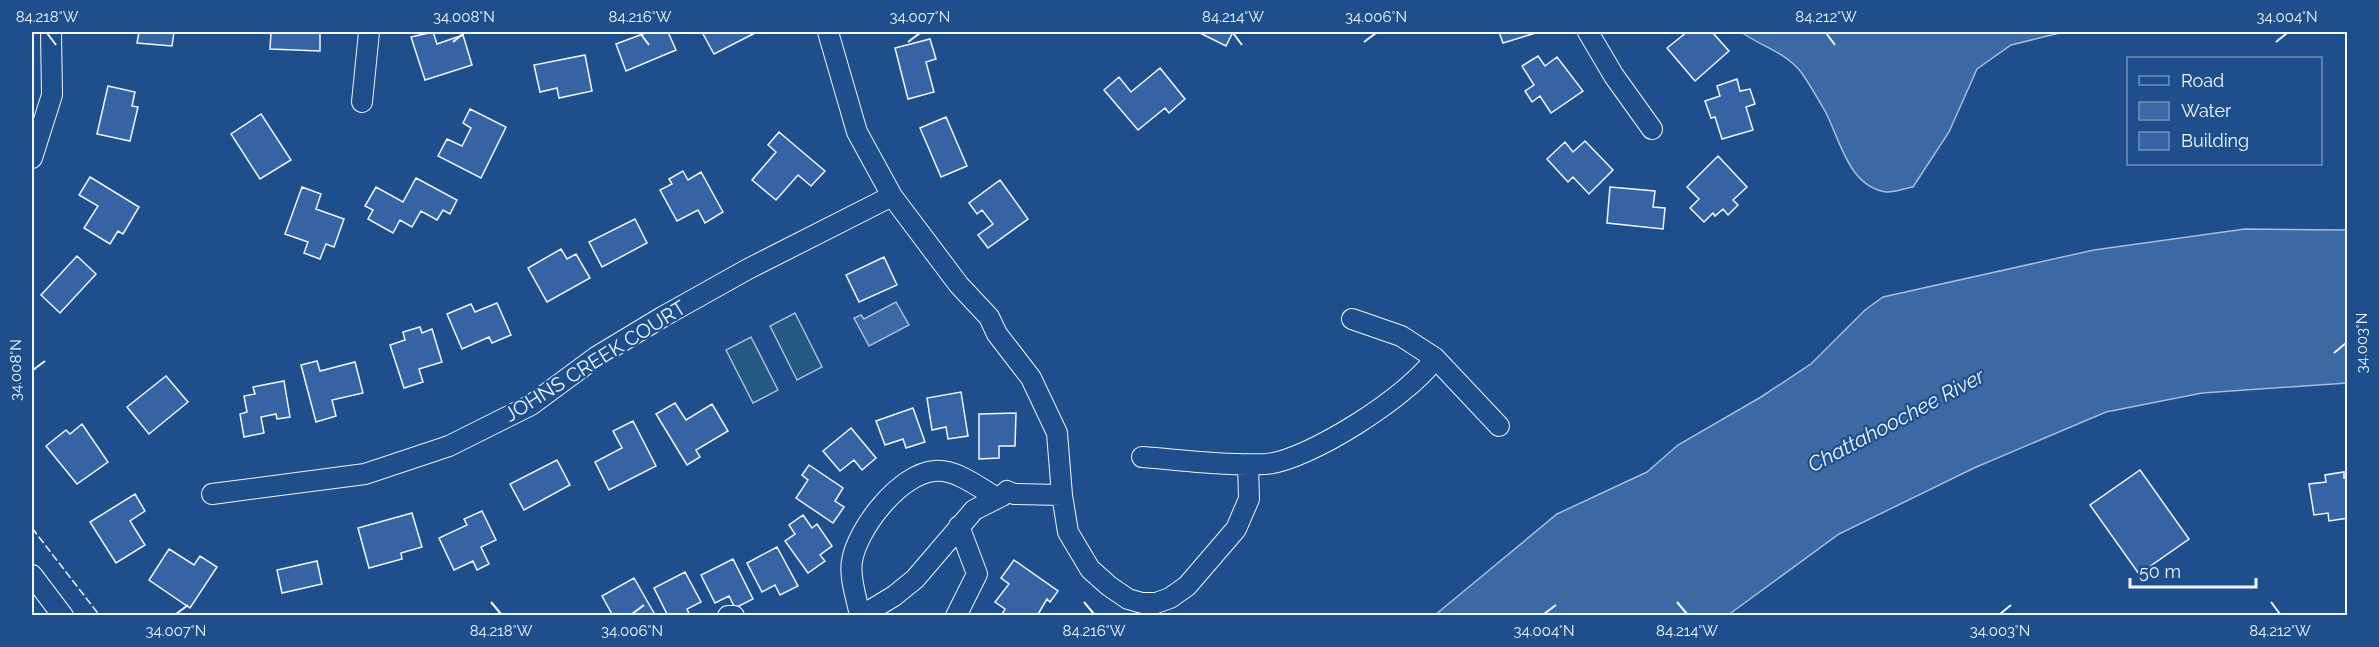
<svg xmlns="http://www.w3.org/2000/svg" width="2379" height="647" font-family="Raleway,sans-serif">
	<style>
		.green { fill: #245a82; stroke: #a8bbd7; stroke-width: 1.5 }
		.water { fill: #3b69a3; stroke: #a8bbd7; stroke-width: 1.5 }
		.building { fill: #3563a3; stroke: #f2f6ff; stroke-width: 1.5 }
		.lines { fill: none; stroke-linecap: round; stroke-linejoin: round }
		.minor-casing { stroke: #f2f6ff; stroke-width: 22 }
		.minor { stroke: #1f4e8c; stroke-width: 20 }
		.fence { stroke: #f2f6ff; stroke-width: 1.5; stroke-dasharray: 8 3; stroke-linecap: butt }
		.ticks { fill: none; stroke: #f2f6ff; stroke-width: 2 }
		.labels { text-anchor: middle; dominant-baseline: central; stroke-width: 4.5; stroke-linejoin: round; paint-order: stroke }
		.street-label { font-size: 20px; fill: #f2f6ff; stroke: #1f4e8c }
		.water-label { font-size: 21px; font-style: italic; fill: #f2f6ff; stroke: #1f4e8c }
		.neatline { fill: none; stroke: #f2f6ff; stroke-width: 2 }
		.ticks-label { font-size: 15px; text-anchor: middle; fill: #f2f6ff }
	</style>
	<rect width="100%" height="100%" fill="#1f4e8c"/>
	<path class="green" d="M795,313l27,54 -25,13 -27,-54z
		M751,337l27,53 -25,13 -27,-53z"/>
	<path class="water" d="M1741,32h323l-53,13 -34,24 -28,63 -36,55c-8,1 -19,6 -27,5 -38,-6 -46,-53 -61,-81 -7,-12 -16,-28 -24,-39 -17,-21 -39,-25 -60,-40z
		M2245,229l102,1v153l-145,10 -96,19 -132,56 -135,66 -111,81h-293l122,-101 90,-42 31,-27 83,-48 50,-33 54,-54 18,-13 211,-47z
		M896,302l13,23 -40,21 -15,-28 7,-3 3,4z"/>
	<path class="building" d="M134,32h40l-2,14 -35,-3 2,-11z
		M271,32h49v19l-50,-2z
		M433,32l4,12 26,-9 9,30 -47,15 -14,-43z
		M648,32h20l8,18 -50,21 -10,-27z
		M702,32h55l-43,22z
		M1198,32h35l-7,14z
		M1499,32h40l-36,11z
		M1687,32h25l17,19 -34,30 -28,-33z
		M930,39l6,20 -10,3 8,30 -26,7 -13,-51z
		M585,55l7,36 -33,7 -2,-10 -17,4 -6,-27z
		M1538,56l7,10 12,-9 26,34 -32,22 -11,-17 -8,6 -7,-11 9,-6 -12,-19z
		M1160,68l25,31 -16,14 -4,-5 -27,22 -34,-40 15,-13 12,15z
		M1737,79l3,12 10,-2 5,15 -9,3 7,23 -31,9 -7,-22 -4,1 -6,-17 15,-5 -3,-10z
		M108,86l27,6 -3,14 6,1 -8,34 -33,-7z
		M470,109l36,18 -25,51 -43,-22 9,-17 15,7 9,-18 -8,-5z
		M261,114l30,46 -31,19 -29,-45z
		M946,117l21,49 -26,11 -21,-49z
		M779,132l46,39 -14,15 -13,-11 -22,25 -24,-20 24,-28 -8,-7z
		M1585,141l28,29 -24,24 -16,-17 -5,5 -21,-23 18,-17 8,10z
		M1718,156l29,31 -14,13 5,5 -10,10 -5,-6 -8,7 -2,-3 -9,9 -14,-14 9,-9 -12,-12z
		M683,171l5,9 13,-8 22,40 -18,11 -7,-13 -21,11 -17,-31 12,-6 -3,-5z
		M90,177l49,30 -16,27 -5,-3 -8,13 -26,-16 14,-22 -19,-11z
		M416,178l41,22 -7,14 -7,-4 -6,10 -16,-9 -9,16 -12,-7 -7,13 -25,-14 5,-9 -8,-4 11,-19 27,15z
		M1000,180l28,39 -40,29 -10,-13 15,-11 -11,-14 -5,4 -8,-11z
		M302,187l19,7 -5,15 28,10 -10,28 -8,-3 -6,15 -16,-6 4,-11 -23,-8z
		M1610,187l45,4 -2,16 12,1 -2,21 -56,-6z
		M635,219l12,24 -45,24 -13,-25z
		M561,249l6,10 9,-5 14,24 -43,24 -19,-34z
		M77,256l19,18 -36,39 -19,-18z
		M884,257l13,28 -38,17 -13,-27z
		M497,303l14,32 -19,8 -3,-6 -27,12 -15,-35 24,-10 4,8z
		M420,327l2,6 10,-4 10,33 -23,7 4,13 -19,6 -14,-43 15,-5 -2,-8z
		M317,361l3,10 35,-9 8,31 -31,7 4,16 -20,6 -15,-57z
		M166,376l22,26 -39,32 -22,-27z
		M284,381l6,36 -13,2 -1,-5 -15,3 3,16 -20,4 -4,-23 7,-2 -3,-16 11,-2 -2,-7z
		M961,392l7,44 -20,3 -2,-12 -14,3 -5,-32z
		M675,403l11,17 26,-16 16,27 -32,19 4,7 -13,8 -31,-51z
		M913,408l12,34 -19,6 -3,-9 -18,6 -9,-24z
		M1016,413l-1,33h-16v12l-20,1v-45z
		M633,421l23,45 -47,24 -14,-28 27,-14 -9,-17z
		M82,424l26,38 -31,22 -31,-38 20,-16 4,4z
		M851,428l25,30 -14,12 -8,-10 -14,11 -17,-20z
		M557,460l13,25 -46,25 -14,-26z
		M809,465l34,23 -8,13 9,6 -11,16 -37,-25 12,-18 -6,-5z
		M2140,470l49,69 -50,35 -49,-69z
		M2344,472v6h4v40l-19,3 -1,-8 -14,2 -5,-31 17,-2 -1,-7z
		M135,494l10,17 -15,10 15,24 -29,18 -26,-41z
		M482,511l14,29 -15,7 8,17 -12,6 -4,-9 -19,9 -15,-32 28,-13 -3,-6z
		M412,513l10,34 -21,6 1,6 -33,9 -11,-40z
		M803,515l9,13 5,-4 15,22 -12,9 5,6 -17,12 -23,-32 10,-7 -6,-9z
		M777,547l21,39 -18,9 -5,-10 -13,7 -15,-29z
		M169,549l25,16 6,-9 17,11 -27,41 -41,-28z
		M733,559l20,40 -18,9 -6,-12 -14,7 -14,-28z
		M1014,560l44,31 -8,11 -3,-3 -10,17h-36l4,-7 -10,-7 14,-18 -8,-6z
		M317,561l5,23 -40,9 -5,-23z
		M685,572l16,30 -14,7 3,7h-22l-14,-28z
		M634,578l20,35 -4,3h-37l-11,-20z"/>
	<g class="lines">
		<defs>
			<path id="minor" d="M828,32l29,100 35,64 67,89 30,32 8,17 34,44 26,55 5,62 6,37 22,37 19,17 19,13 14,4h14l14,-5 17,-12 49,-57 13,-30 -1,-35
				M1588,32l26,44 38,53
				M362,102l7,-70
				M32,158l20,-63 -1,-63
				M1352,319l49,17 34,22 64,68
				M1142,457c40,3 83,9 124,7 42,-3 146,-70 169,-106
				M212,494l153,-20 84,-28 82,-41 65,-48 68,-41 84,-47 144,-73
				M32,575l31,41
				M728,616h6
				M860,616c-3,-17 -11,-38 -8,-55 5,-32 48,-88 83,-90 21,-2 45,17 62,27
				M861,616l33,-20 21,-17 59,-69 28,-14 5,-5 7,3 48,1
				M956,616l21,-42 -18,-48"/>
		</defs>
		<use href="#minor" class="minor-casing"/>
		<use href="#minor" class="minor"/>
		<path class="fence" d="M32,528l68,88
			M32,615v1"/>
	</g>
	<path class="ticks" d="M47,33l9,12M640,33l9,12M1233,33l9,12M1826,33l9,12M453,42l11,-9M908,42l12,-9M1364,42l12,-9M2276,42l11,-9M2334,353l12,-10M33,370l12,-9M491,602l10,12M1084,602l10,12M1677,602l10,12M2271,602l9,12M176,614l12,-9M632,614l12,-9M1544,614l12,-9M2000,614l11,-9"/>
	<g class="labels">
		<g class="street-label">
			<text transform="translate(595 361) rotate(-32)">JOHNS CREEK COURT</text>
		</g>
		<g class="water-label">
			<text transform="translate(1896 420) rotate(-28)">Chattahoochee River</text>
		</g>
	</g>
	<rect width="2379" height="647" fill="none" stroke="#1f4e8c" stroke-width="66"/>
	<rect x="2127" y="57" width="195" height="108" fill="#1f4e8c" stroke="#7391ba" stroke-width="1.5"/>
	<rect x="2139" y="76" width="30" height="9" fill="#1f4e8c" stroke="#7391ba" stroke-width="1.5"/>
	<text x="2181" y="87" font-size="18" fill="#f2f6ff">Road</text>
	<rect x="2139" y="102" width="30" height="18" fill="#3b69a3" stroke="#7391ba" stroke-width="1.5"/>
	<text x="2181" y="117" font-size="18" fill="#f2f6ff">Water</text>
	<rect x="2139" y="132" width="30" height="18" fill="#3563a3" stroke="#7391ba" stroke-width="1.5"/>
	<text x="2181" y="147" font-size="18" fill="#f2f6ff">Building</text>
	<path d="M2130 578v9h126v-9" fill="none" stroke="#f2f6ff" stroke-width="3"/>
	<text x="2139" y="578" font-size="18" fill="#f2f6ff" stroke="#1f4e8c" stroke-width="4.5" paint-order="stroke">50 m</text>
	<rect x="33" y="33" width="2313" height="581" class="neatline"/>
	<g class="ticks-label">
		<text x="47" y="22">84.218°W</text>
		<text x="464" y="22">34.008°N</text>
		<text x="640" y="22">84.216°W</text>
		<text x="920" y="22">34.007°N</text>
		<text x="1233" y="22">84.214°W</text>
		<text x="1376" y="22">34.006°N</text>
		<text x="1826" y="22">84.212°W</text>
		<text x="2287" y="22">34.004°N</text>
		<text transform="translate(2362 343) rotate(-90)" y="5">34.003°N</text>
		<text transform="translate(16 370) rotate(-90)" y="5">34.008°N</text>
		<text x="176" y="636">34.007°N</text>
		<text x="501" y="636">84.218°W</text>
		<text x="632" y="636">34.006°N</text>
		<text x="1094" y="636">84.216°W</text>
		<text x="1544" y="636">34.004°N</text>
		<text x="1687" y="636">84.214°W</text>
		<text x="2000" y="636">34.003°N</text>
		<text x="2280" y="636">84.212°W</text>
	</g>
</svg>
